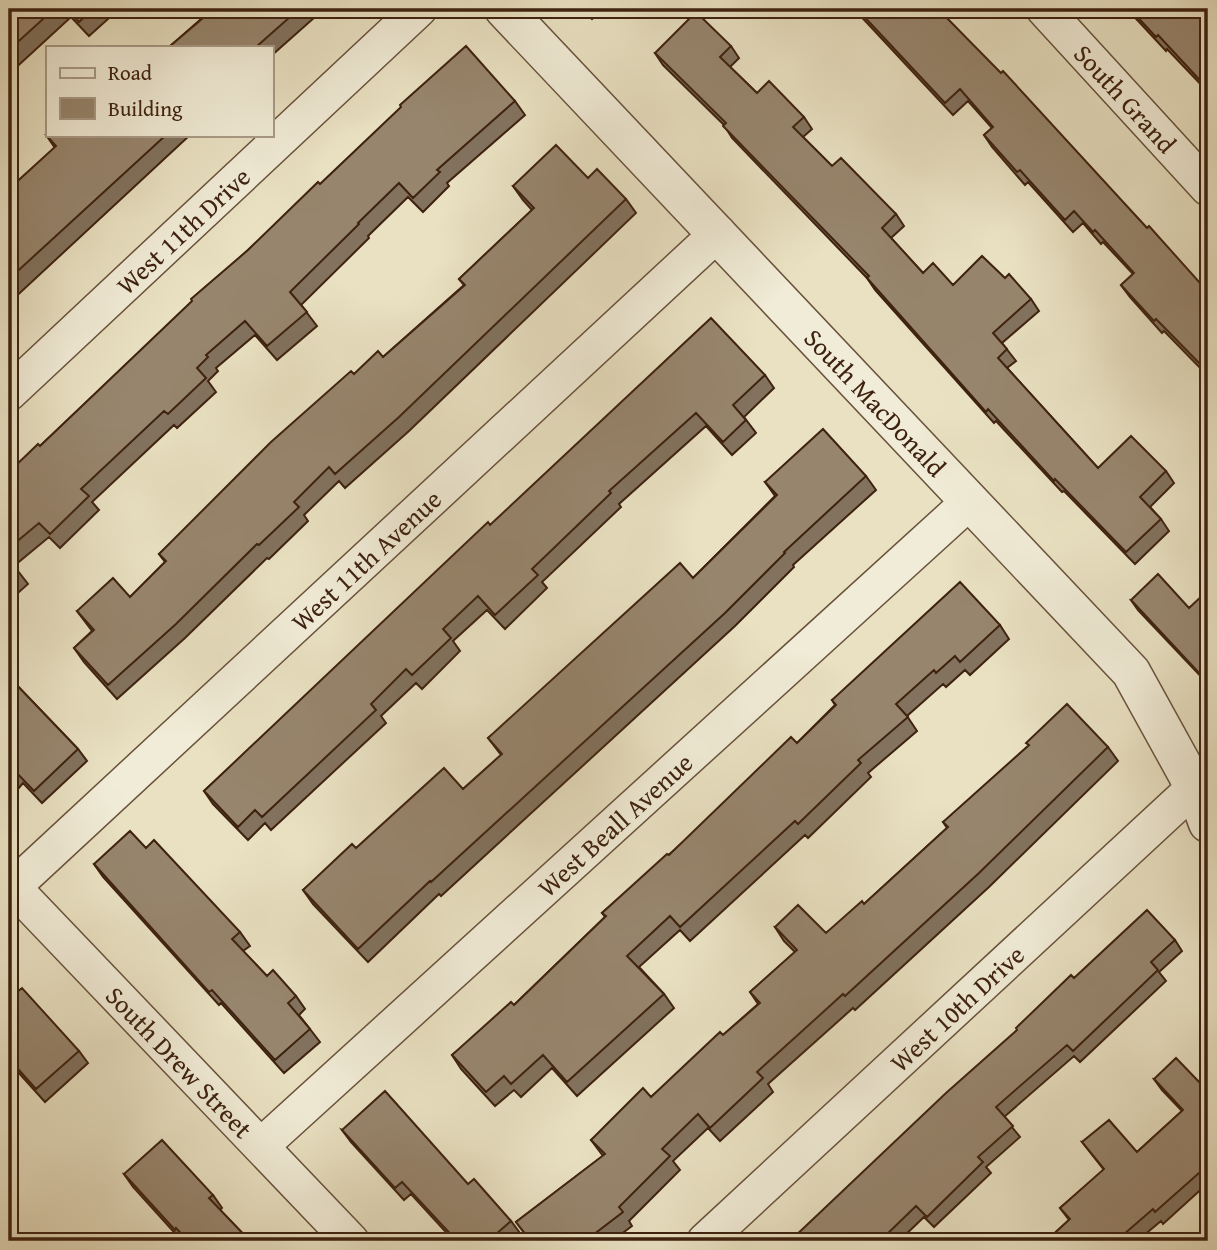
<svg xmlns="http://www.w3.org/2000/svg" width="1217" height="1250" font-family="'Gentium Book Plus',serif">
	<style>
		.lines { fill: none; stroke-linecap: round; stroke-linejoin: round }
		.minor-casing { stroke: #69523c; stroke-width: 38 }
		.tertiary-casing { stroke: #69523c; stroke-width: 41 }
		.minor { stroke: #f1ecd7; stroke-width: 35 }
		.tertiary { stroke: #f1ecd7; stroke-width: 38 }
		.wall { fill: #82725e; stroke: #3e2210; stroke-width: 2 }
		.building { fill: #97856d; stroke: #3e2210; stroke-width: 2 }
		.labels { text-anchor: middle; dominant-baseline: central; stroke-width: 6; stroke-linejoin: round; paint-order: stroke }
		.street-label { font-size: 26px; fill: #3e2210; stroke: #f1ecd7 }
	</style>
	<rect width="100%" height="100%" fill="#e9e1c2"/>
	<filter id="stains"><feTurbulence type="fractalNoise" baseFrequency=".00286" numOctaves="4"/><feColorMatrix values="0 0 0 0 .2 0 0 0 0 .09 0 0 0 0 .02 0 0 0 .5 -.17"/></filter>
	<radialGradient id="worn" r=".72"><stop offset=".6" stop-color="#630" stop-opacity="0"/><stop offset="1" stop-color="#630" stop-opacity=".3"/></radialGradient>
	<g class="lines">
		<defs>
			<g id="minor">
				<path id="s1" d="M1044,9l164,179"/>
				<path id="s2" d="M9,393l410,-384"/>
				<path id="s3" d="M9,883l342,358"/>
				<path id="s4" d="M13,887l705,-654"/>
				<path id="s5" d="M261,1146l708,-644"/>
				<path id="s6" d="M705,1241l503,-466"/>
			</g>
			<g id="tertiary">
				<path id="s7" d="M504,9l627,663 64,116 13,35"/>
			</g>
		</defs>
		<use href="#minor" class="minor-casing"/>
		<use href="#tertiary" class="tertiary-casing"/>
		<use href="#minor" class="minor"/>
		<use href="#tertiary" class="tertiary"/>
	</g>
	<path class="wall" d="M9,9h110l-30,27 -18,-19 -62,57z
		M202,9h122l-53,47v-9h-102l32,-28 -4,-6z
		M582,9h20l-10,10z
		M615,9h12l-6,6z
		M854,9h84l270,283v84l-44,-45 -2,2 -32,-36 -9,-12 12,-11 -30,-32 -2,2 -18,-21 -10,9 -45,-50 -3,3 -33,-38 -8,-12 8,-7 -24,-27 -15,14z
		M1127,9h77l3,4 -5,4 6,6v69l-41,-43 -1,2z
		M731,46l8,12 -9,9 27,26 47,24 8,12 -9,8 29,29 64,48 8,12 -13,12 32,35 30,12 52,-7 26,21 8,12 -37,32 14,18 -9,7 91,100 68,3 8,12 -24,24 11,12 8,12 -34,33 -71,-73 -2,1 -66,-71 -2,2 -119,-133 -8,-12 -135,-140 -8,-13 -61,-60 -8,-12z
		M515,101l10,14 -78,68 2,3 -26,26 -15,-15 -40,39 1,2 -68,67 16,21 -40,34 -22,-25 -39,33 2,3 -10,10 8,11 -39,36 -3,-3 -82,77 7,8 -39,38 -11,-11 -35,29 14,18 -19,17v-129l31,-26 208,-196 72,-66z
		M46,135h144l-181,168v-114l46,-41z
		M588,178l38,21 10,14 -227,218 -64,57 -6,-7 -35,34 4,6 -39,38 -2,-1 -82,80 -68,61 -33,-37 -10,-14 18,-17 -15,-20 53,-14 35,-35 -6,-8 195,-180 29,-17 81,-72 -5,-6 73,-69 -9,-10 -10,-14z
		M765,375l9,13 -30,29 12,16 -24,22 -26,-29 -87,78 2,3 -79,75 5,6 -42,41 -18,-19 -34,31 7,10 -38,38 -6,-6 -35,33 5,7 -115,107 -6,-7 -17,17 -35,-36 -9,-13 286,-266z
		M866,476l10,14 -83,75 1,2 -59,59 -294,270 -2,-2 -71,68 -55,-58 -10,-14 53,-42 107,-59 38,-34 -13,-17 205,-160 82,-82 -10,-14z
		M1208,599v85l-70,-74 -7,-10 58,8z
		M1000,625l9,14 -39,36 -5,-5 -19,17 -3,-3 -36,32 10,15 -49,42 3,4 -63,61 -3,-3 -115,106 -10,-11 -41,37 25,27 10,14 -97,88 -25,-28 -31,29 -7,-7 -19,16 -34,-37 -9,-14 62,-50 91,-88 -3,-4 195,-170 38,-38 -3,-5z
		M9,677l69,72 9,12 -45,42 -19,-20 -5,6 -9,-9z
		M1108,747l10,14 -129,126 -134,123 -2,-2 -85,76 5,8 -53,49 -12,-13 -35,33 7,9 -51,51 3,5 -20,15h-82l-14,-19 87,-66 -12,-16 60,-43 72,-62 35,-31 -8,-12 45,-40 -11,-11 -9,-14 51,6 38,-29 83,-76 -4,-6z
		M146,848l94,84 10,14 -7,5 24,25 29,20 9,13 -6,6 11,14 10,13 -36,31 -63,-70 -2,2 -116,-128 -9,-13z
		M1175,940l7,11 -23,21 7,9 -86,81 -6,-6 -70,61 16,20 -34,30 5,6 -57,54 -10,-10 -25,24h-109l284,-263z
		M9,984l70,67 9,12 -43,39 -36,-40z
		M1154,1079l49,7 5,-5v102l-45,41 -2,-3 -24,20h-91l23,-21 -9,-12 44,-38 -22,-28 55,10 45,-41 -20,-21z
		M342,1130l126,54 43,37 9,12 -9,8h-57l-43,-47 -7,6 -53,-58z
		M124,1174l89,21 9,13 -2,2 30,31h-68l-49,-54z"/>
	<path class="building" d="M9,9h45l-45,41z
		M67,9h26l-14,13z
		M202,9h97l-43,38h-87l33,-28 -5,-6z
		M857,9h81l63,64 2,-2 144,157 2,-2 59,66v71l-4,5 -48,-49 -2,2 -33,-36 13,-12 -39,-43 -2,2 -19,-21 -9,9 -45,-50 -3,2 -33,-37 9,-8 -33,-38 -15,14z
		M1130,9h64l14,14v66l-50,-54 -2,2z
		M696,12l35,34 -11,11 37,36 12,-12 35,36 -11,10 39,39 9,-8 55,56 -14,14 41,45 10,-10 20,22 29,-29 23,22 4,-4 22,25 -38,34 14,16 -9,9 100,110 33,-32 35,35 -26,26 21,22 -35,33 -71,-73 -1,2 -66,-72 -2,3 -119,-134 2,-2 -146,-150 3,-3 -71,-70z
		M466,46l49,55 -78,69 3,2 -27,26 -14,-15 -41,40 1,1 -69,68 17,20 -40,34 -22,-25 -39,34 2,2 -11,11 9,10 -38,36 -4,-3 -83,78 8,7 -39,38 -11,-11 -30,25v-76l29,-28 2,2 152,-145 -1,-2 57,-49 70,-68 2,2 81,-77 -1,-2z
		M47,134v1h119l-157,144v-90l47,-43 -10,-11z
		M556,145l32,33 9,-9 29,30 -227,218 -64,57 -6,-7 -35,35 5,5 -40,38 -2,-1 -81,80 -68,61 -34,-37 20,-18 -17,-19 36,-33 17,19 36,-36 -7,-7 112,-112 80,-71 3,3 24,-23 5,6 82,-72 -6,-6 75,-71 -21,-22z
		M711,318l54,57 -32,30 13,15 -23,22 -27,-29 -87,78 2,2 -79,76 6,6 -43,40 -17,-19 -35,33 8,9 -39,37 -6,-6 -35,35 5,6 -114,107 -7,-7 -17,17 -34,-36 284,-269 2,3z
		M823,429l43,47 -82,76 1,1 -60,60 -294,269 -1,-1 -72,68 -55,-59 49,-46 4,4 88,-80 19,21 39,-35 -14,-16 192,-175 13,15 84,-83 -12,-13z
		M9,559l9,11 -9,8z
		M1158,574l31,34 15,-14 4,5v69l-7,7 -70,-75z
		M960,582l40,43 -40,37 -5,-6 -19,17 -2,-3 -38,34 12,13 -50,43 3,3 -63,61 -3,-3 -115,106 -10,-11 -43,40 37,38 -97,88 -24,-27 -32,29 -7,-8 -18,16 -34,-37 59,-53 3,3 92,-89 -4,-3 65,-59 2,1 122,-118 6,6 39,-38 -4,-5z
		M9,677l69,72 -44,42 -19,-20 -6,5z
		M1067,704l41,43 -129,126 -134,123 -2,-2 -86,78 6,6 -53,50 -12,-14 -36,35 8,7 -51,51 4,5 -38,29h-54l-15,-19 89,-68 -14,-14 52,-52 8,9 69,-65 3,3 37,-32 -10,-11 47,-42 -22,-23 23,-22 28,28 36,-32 2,3 84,-77 -5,-5 86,-77 -3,-2z
		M130,831l16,17 8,-8 86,92 -8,7 35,37 6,-6 23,26 -8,7 22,26 -35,31 -63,-70 -3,2 -115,-128z
		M1147,910l28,30 -24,22 7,8 -85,81 -6,-6 -71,62 17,19 -35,31 5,5 -56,55 -11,-11 -36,35h-90l156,-148 71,-63 -1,-2 55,-53 3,3z
		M9,984l8,8 5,-4 57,63 -43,38 -27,-30z
		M1176,1058l27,28 5,-5v84l-53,47 -2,-3 -37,32h-70l24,-22 -10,-11 44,-39 -22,-27 27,-22 28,32 46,-42 -29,-31z
		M385,1091l83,93 6,-5 37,42 -23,20h-31l-55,-59 -7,6 -53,-58z
		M162,1140l51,55 -4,3 41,43h-62l-12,-13 -1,2 -51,-56z"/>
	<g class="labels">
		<g class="street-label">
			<text stroke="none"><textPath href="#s1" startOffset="121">South Grand</textPath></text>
			<text stroke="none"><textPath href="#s2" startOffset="238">West 11th Drive</textPath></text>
			<text stroke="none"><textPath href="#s7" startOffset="541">South MacDonald</textPath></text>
			<text stroke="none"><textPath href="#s4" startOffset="481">West 11th Avenue</textPath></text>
			<text stroke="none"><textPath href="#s5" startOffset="478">West Beall Avenue</textPath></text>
			<text stroke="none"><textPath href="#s6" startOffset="343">West 10th Drive</textPath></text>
			<text stroke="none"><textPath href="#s3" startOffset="247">South Drew Street</textPath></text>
		</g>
	</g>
	<rect width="1217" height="1250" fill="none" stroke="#e9e1c2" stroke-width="35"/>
	<rect x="10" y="10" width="1196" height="1229" fill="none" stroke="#3e2210" stroke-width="3.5"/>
	<rect x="18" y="18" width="1182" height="1215" fill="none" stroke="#3e2210" stroke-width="2"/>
	<rect x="46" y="46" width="228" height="91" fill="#f1ecd7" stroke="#a99b87" stroke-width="2"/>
	<rect x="60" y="68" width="35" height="10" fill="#f1ecd7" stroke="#a99b87" stroke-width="2"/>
	<text x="108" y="80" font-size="21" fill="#3e2210">Road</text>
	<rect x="60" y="98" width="35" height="21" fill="#97856d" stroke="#a99b87" stroke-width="2"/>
	<text x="108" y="116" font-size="21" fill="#3e2210">Building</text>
	<rect width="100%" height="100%" filter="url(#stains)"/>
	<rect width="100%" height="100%" fill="url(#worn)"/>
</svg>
